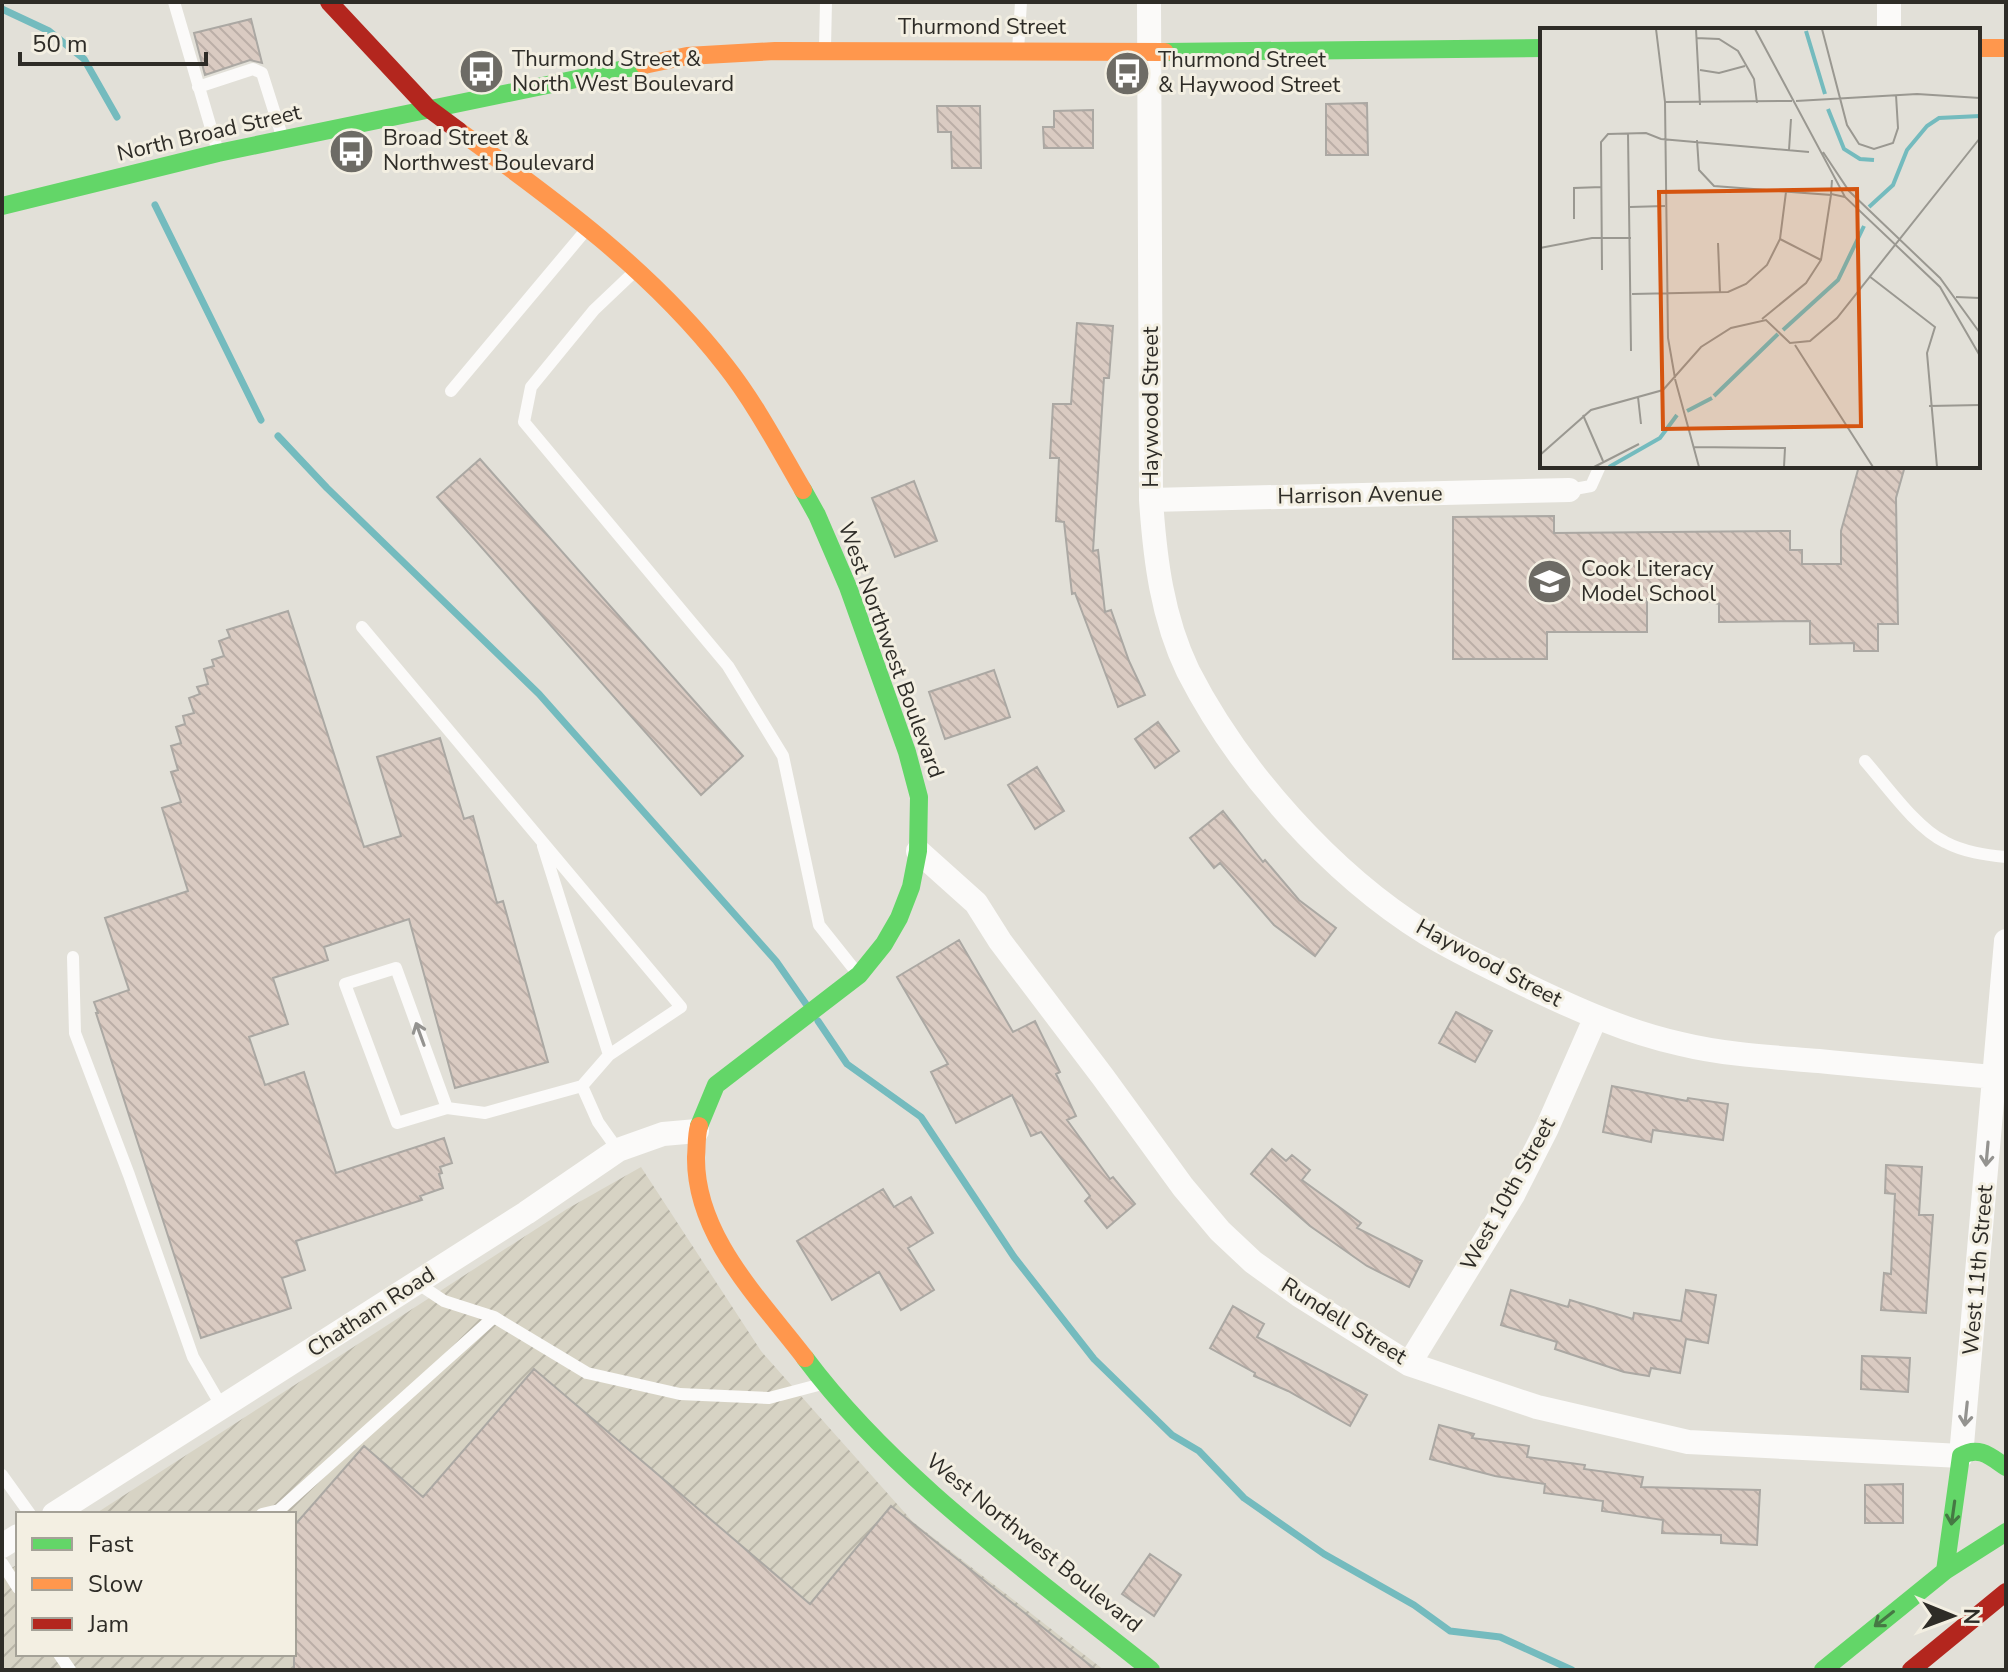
<svg xmlns="http://www.w3.org/2000/svg" width="2008" height="1672" font-family="'Nunito Sans',sans-serif">
	<style>
		.industrial { fill: url(#industrial-furrows) }
		.lines { fill: none; stroke-linecap: round; stroke-linejoin: round }
		.stream { stroke: #74bbbe; stroke-width: 7 }
		.building { fill: url(#building-back-hatch); stroke: #aba8a3; stroke-width: 2 }
		.lane { stroke: #fbfaf9; stroke-width: 12 }
		.street { stroke: #fbfaf9; stroke-width: 24 }
		.fast { stroke: #63d668; stroke-width: 18 }
		.slow { stroke: #ff974d; stroke-width: 18 }
		.jam { stroke: #b3261e; stroke-width: 18 }
		.oneway { stroke: #949390 }
		.oneway2 { stroke: #467844 }
		.labels { text-anchor: middle; dominant-baseline: central; stroke-width: 6; stroke-linejoin: round; paint-order: stroke }
		.street-label { font-size: 22px; fill: #2e2c27; stroke: #f3efe2 }
		.poi-label { font-size: 22px; fill: #2e2c27; stroke: #f3efe2; text-anchor: start }
		.inset-river { fill: none; stroke: #74bbbe; stroke-width: 4 }
		.inset-road { fill: none; stroke: #9a9891; stroke-width: 2 }
		.view { fill: #d5540f; fill-opacity: 0.15; stroke: #d5540f; stroke-width: 4 }
		.inset-edge { fill: none; stroke: #2e2c27; stroke-width: 4 }
	</style>
	<defs>
		<pattern id="industrial-furrows" width="10" height="10" patternUnits="userSpaceOnUse" patternTransform="scale(2)"><rect width="10" height="10" fill="#d7d3c4"/><path d="M-1 1l2-2M0 10L10 0M9 11l2-2" fill="none" stroke="#b9b5a8"/></pattern>
		<pattern id="building-back-hatch" width="6" height="6" patternUnits="userSpaceOnUse" patternTransform="scale(2)"><rect width="6" height="6" fill="#dacbc2"/><path d="M-1 5l2 2M0 0l6 6M5-1l2 2" fill="none" stroke="#bbaea7"/></pattern>
	</defs>
	<rect width="100%" height="100%" fill="#e2e0d8"/>
	<path class="industrial" d="M641,1167l120,184 152,171 191,148h-1102v-96l16,-10v90h276v-140h-199l472,-305z"/>
	<g class="lines">
		<path class="stream" d="M2,9l47,22 35,28 33,58
			M155,205l106,215
			M278,436l49,52 212,206 237,267 30,43
			M818,1021l29,43 74,53 93,140 80,102 78,76 27,16 45,47 80,56 90,51 36,26 50,6 72,33"/>
	</g>
	<path class="building" d="M251,19l11,44 -12,-3 -45,15 -11,-42z
		M1367,103l1,52h-42v-51z
		M937,106h43l1,62h-29l-1,-36h-13z
		M1093,110v38h-49l-1,-21h11v-16z
		M1077,323l36,3 -4,52h-5l-11,173 5,-1 7,62 6,-2 18,51 16,34 -27,12 -43,-114 -3,1 -8,-72 -8,-1 3,-63h-9l3,-54h18z
		M480,459l263,297 -42,39 -264,-298z
		M1859,466h46l-9,32 2,126h-20v27h-24v-8l-44,1v-23l-91,1v-18l-22,-6 -50,1v33h-100v27h-94v-142l101,-1v17l236,-2v19h12v14h39v-33z
		M914,481l23,60 -42,16 -23,-59z
		M288,611l76,236 37,-11 -24,-79 63,-19 24,81 9,-3 24,87 6,-2 45,161 -93,26 -46,-169 -85,28 4,13 -55,18 15,46 -39,13 16,48 39,-13 32,101 108,-35 8,25 -12,4 2,6 -3,1 4,14 -23,8 2,4 -126,41 9,29 -23,8 9,30 -90,30 -105,-325h2l-4,-11 35,-12 -24,-72 83,-27 -26,-83 19,-6 -10,-30 7,-2 -7,-24 10,-3 -5,-16 9,-3 -2,-8 11,-3 -5,-15 11,-4 -3,-7 11,-3 -4,-15 10,-3 -2,-6 12,-4 -5,-15 11,-4 -3,-7z
		M994,670l16,47 -65,22 -16,-47z
		M1158,722l21,29 -24,17 -20,-29z
		M1037,767l27,44 -29,18 -27,-44z
		M1223,811l40,51 2,-2 34,40 37,28 -21,28 -41,-31 -54,-62 -6,5 -24,-30z
		M959,940l54,92 22,-11 25,51 -4,2 20,42 -9,4 43,59 3,-2 22,27 -28,24 -22,-27 5,-5 -49,-64 -10,4 -19,-41 -56,28 -25,-51 17,-8 -51,-87z
		M1456,1012l36,19 -17,31 -36,-19z
		M1612,1086l75,15 1,-3 40,6 -5,36 -70,-10 -2,12 -48,-10z
		M1272,1149l14,12 6,-6 18,15 -8,10 59,43 -4,5 65,33 -13,26 -42,-21 -57,-40 -59,-52z
		M1886,1165l36,2 -3,48h14l-7,98 -45,-3 3,-37 7,1 4,-80 -10,-1z
		M883,1189l11,18 17,-10 22,36 -25,15 26,42 -33,20 -22,-38 -47,28 -35,-59z
		M1511,1290l57,17 2,-7 63,19 1,-6 47,8 5,-31 30,5 -8,48 -22,-4 -6,34 -29,-5 -2,8 -25,-4 -69,-23 2,-7 -56,-17z
		M1233,1306l31,18 -7,13 110,58 -17,31 -62,-35 -34,-15 1,-3 -45,-25z
		M1862,1356l48,2 -2,34 -47,-3z
		M534,1369l276,235 81,-98 205,164h-802v-144l70,-80 59,51z
		M1439,1425l35,9 -2,4 57,8 -2,11 58,8 -1,4 59,8 -2,10 119,3 -3,55 -36,-2v-8l-59,-2 1,-13 -61,-9 1,-10 -59,-8 1,-9 -50,-8 -65,-17z
		M1903,1484v39h-38v-38z
		M1150,1554l31,21 -27,41 -32,-22z"/>
	<g class="lines">
		<path class="lane" d="M174,2l44,150
			M825,47l1,-45
			M1018,51l3,-49
			M198,87l55,-18 9,4 20,63
			M634,272l-40,38 -63,77 -7,35 204,244 55,90 36,169 39,49
			M451,391l135,-161
			M1569,490l22,-4 9,-20
			M362,627l319,380 -72,48 -27,31 16,36 20,28
			M1865,761c22,25 51,67 80,81 19,10 40,13 61,15
			M543,846l66,209
			M73,957l2,76 54,142 64,182 29,50
			M447,1108l-51,-140 -51,16 52,139 50,-15 38,5 97,-27
			M417,1283l27,18 50,16 93,56 93,21 89,4 53,-14
			M2,1475l28,39
			M262,1514l17,-4 215,-193
			M2,1563l16,25
			M59,1654l11,16"/>
		<path class="street" d="M1149,2l2,498c4,59 11,117 37,171 51,100 143,203 238,262 33,20 68,36 102,53 50,24 99,46 153,58 45,11 92,13 138,17 58,6 117,11 175,16
			M1889,2v28
			M1151,500l418,-10
			M918,851l58,52 24,38 103,136 80,110 37,44 33,31 46,33 110,69 128,43 151,35 273,14 45,-515
			M1409,1364l104,-169 34,-67 48,-109
			M54,1514l472,-301 92,-63 45,-16 34,-3
			M2,1546l16,-10"/>
		<path class="fast" d="M1165,52l377,-4
			M2,206l216,-53 426,-88
			M699,1126l17,-41 143,-110 25,-31 15,-26 12,-31 7,-36 1,-54 -12,-45 -59,-165 -31,-72 -14,-25
			M805,1358c91,122 228,217 346,312
			M1945,1571l16,-115c18,-11 30,1 45,11
			M1823,1670l122,-99 61,-39"/>
		<path class="slow" d="M1978,48h28
			M644,65l43,-9 88,-5 390,1
			M459,131c96,69 193,140 266,234 30,38 53,82 78,125
			M699,1126c-3,10 -2,21 -3,31 -1,79 64,142 109,201"/>
		<path class="jam" d="M329,2l99,106 31,23
			M1911,1670l95,-78"/>
	</g>
	<defs><path id="oneway-shaft" d="M-6 0H5M1.5-3L5.5 0L1.5 3" fill="none" stroke-width="1.6" stroke-linecap="round" stroke-linejoin="round" transform="scale(2)"/></defs>
	<g class="oneway">
		<use href="#oneway-shaft" transform="translate(420 1034) rotate(-110)"/>
		<use href="#oneway-shaft" transform="translate(1987 1154) rotate(95)"/>
		<use href="#oneway-shaft" transform="translate(1966 1414) rotate(96)"/>
	</g>
	<g class="oneway2">
		<use href="#oneway-shaft" transform="translate(1953 1513) rotate(98)"/>
		<use href="#oneway-shaft" transform="translate(1884 1619) rotate(142)"/>
	</g>
	<defs>
		<symbol id="bus-disc" viewBox="-11 -11 22 22"><circle r="9.5" fill="#6d6b65" stroke="#f3efe2"/><path d="M-5-6H5V4H4V6H2V4H-2V6H-4V4H-5ZM-3.5-4V0h7V-4ZM-3.5 1.2v1.5H-2V1.2ZM2 1.2v1.5H3.5V1.2Z" fill="#fff"/></symbol>
		<symbol id="school-disc" viewBox="-11 -11 22 22"><circle r="9.5" fill="#6d6b65" stroke="#f3efe2"/><path d="M0-5L7-2L0 1L-7-2ZM-4 1L0 2.5L4 1V4Q0 6-4 4Z" fill="#fff"/></symbol>
	</defs>
	<g fill-rule="evenodd">
		<use href="#bus-disc" x="456" y="46" width="51" height="51"/>
		<use href="#bus-disc" x="1102" y="48" width="51" height="51"/>
		<use href="#bus-disc" x="326" y="126" width="51" height="51"/>
		<use href="#school-disc" x="1524" y="556" width="51" height="51"/>
	</g>
	<g class="labels">
		<g class="street-label">
			<text x="982" y="27">Thurmond Street</text>
			<text transform="translate(209 133) rotate(-13)">North Broad Street</text>
			<text transform="translate(1151 407) rotate(-90)">Haywood Street</text>
			<text transform="translate(1360 495) rotate(-1)">Harrison Avenue</text>
			<text transform="translate(891 650) rotate(70)">West Northwest Boulevard</text>
			<text transform="translate(1489 963) rotate(28)">Haywood Street</text>
			<text transform="translate(1508 1194) rotate(-61)">West 10th Street</text>
			<text transform="translate(1978 1270) rotate(-85)">West 11th Street</text>
			<text transform="translate(371 1312) rotate(-33)">Chatham Road</text>
			<text transform="translate(1344 1321) rotate(32)">Rundell Street</text>
			<text transform="translate(1034 1543) rotate(39)">West Northwest Boulevard</text>
		</g>
		<g class="poi-label">
			<text x="512" y="59">Thurmond Street &amp;<tspan x="512" dy="25">North West Boulevard</tspan></text>
			<text x="1158" y="60">Thurmond Street<tspan x="1158" dy="25">&amp; Haywood Street</tspan></text>
			<text x="383" y="138">Broad Street &amp;<tspan x="383" dy="25">Northwest Boulevard</tspan></text>
			<text x="1581" y="569">Cook Literacy<tspan x="1581" dy="25">Model School</tspan></text>
		</g>
	</g>
	<g transform="translate(1540 28)">
		<rect width="440" height="440" fill="#e2e0d8"/>
		<path class="inset-river" d="M266,3l19,63M288,81l16,40 16,10 14,1M329,179l24,-22 14,-35 20,-24 12,-8 41,-2M243,302l55,-50 26,-54M174,368l64,-62M147,383l25,-13M69,439l51,-29 17,-23"/>
		<path class="inset-road" d="M116,1l9,73 3,236 7,40M156,1l4,76M215,1l90,168 95,90 40,69M282,1l25,96 12,19 15,5 19,-6 5,-15 -2,-33M156,10l23,1 19,12 16,28 3,24M160,42l19,3 26,-7M256,73l121,-7 63,4M125,74l127,-1M88,105l3,218M157,112l2,30 15,16 117,9 -10,65 -15,23 -44,36M249,122l2,-31M283,124l26,39 91,87 40,55M292,152l-1,14 14,3M90,179l35,-1M34,191v-31l28,-1M240,211l41,21M178,215l2,49M0,220l52,-10h39M62,242l-1,-128 7,-8 38,-1 15,6 148,13M329,248l66,51 -8,26 10,114M92,266l96,-2 18,-8 21,-19 13,-26 6,-47M416,269l24,1M255,317l78,122M135,351l24,88M98,369l3,27M389,378l51,-1M43,387l20,46M153,419l92,1 -1,19M0,427l51,-45 72,-20 38,-43 30,-19 35,-8 24,23 20,-2 27,-23 143,-180M54,439l45,-23"/>
		<path class="view" d="M317,161l4,237 -198,3 -4,-237z"/>
		<rect width="440" height="440" class="inset-edge"/>
	</g>
	<rect width="2008" height="1672" fill="none" stroke="#2e2c27" stroke-width="8"/>
	<rect x="16" y="1512" width="280" height="144" fill="#f3efe2" stroke="#a4a197" stroke-width="2"/>
	<rect x="32" y="1538" width="40" height="12" fill="#63d668" stroke="#a4a197" stroke-width="2"/>
	<text x="88" y="1552" font-size="24" fill="#2e2c27">Fast</text>
	<rect x="32" y="1578" width="40" height="12" fill="#ff974d" stroke="#a4a197" stroke-width="2"/>
	<text x="88" y="1592" font-size="24" fill="#2e2c27">Slow</text>
	<rect x="32" y="1618" width="40" height="12" fill="#b3261e" stroke="#a4a197" stroke-width="2"/>
	<text x="88" y="1632" font-size="24" fill="#2e2c27">Jam</text>
	<g transform="translate(1952 1616) rotate(91)" stroke="#f3efe2" stroke-width="6" paint-order="stroke">
	<path d="M0-6L14 30L0 20L-14 30Z" fill="#2e2c27"/>
	<text y="-12" font-size="22" font-weight="bold" text-anchor="middle" fill="#2e2c27">N</text>
	</g>
	<path d="M20 52v12h186v-12" fill="none" stroke="#2e2c27" stroke-width="4"/>
	<text x="32" y="52" font-size="24" fill="#2e2c27" stroke="#f3efe2" stroke-width="6" paint-order="stroke">50 m</text>
</svg>
